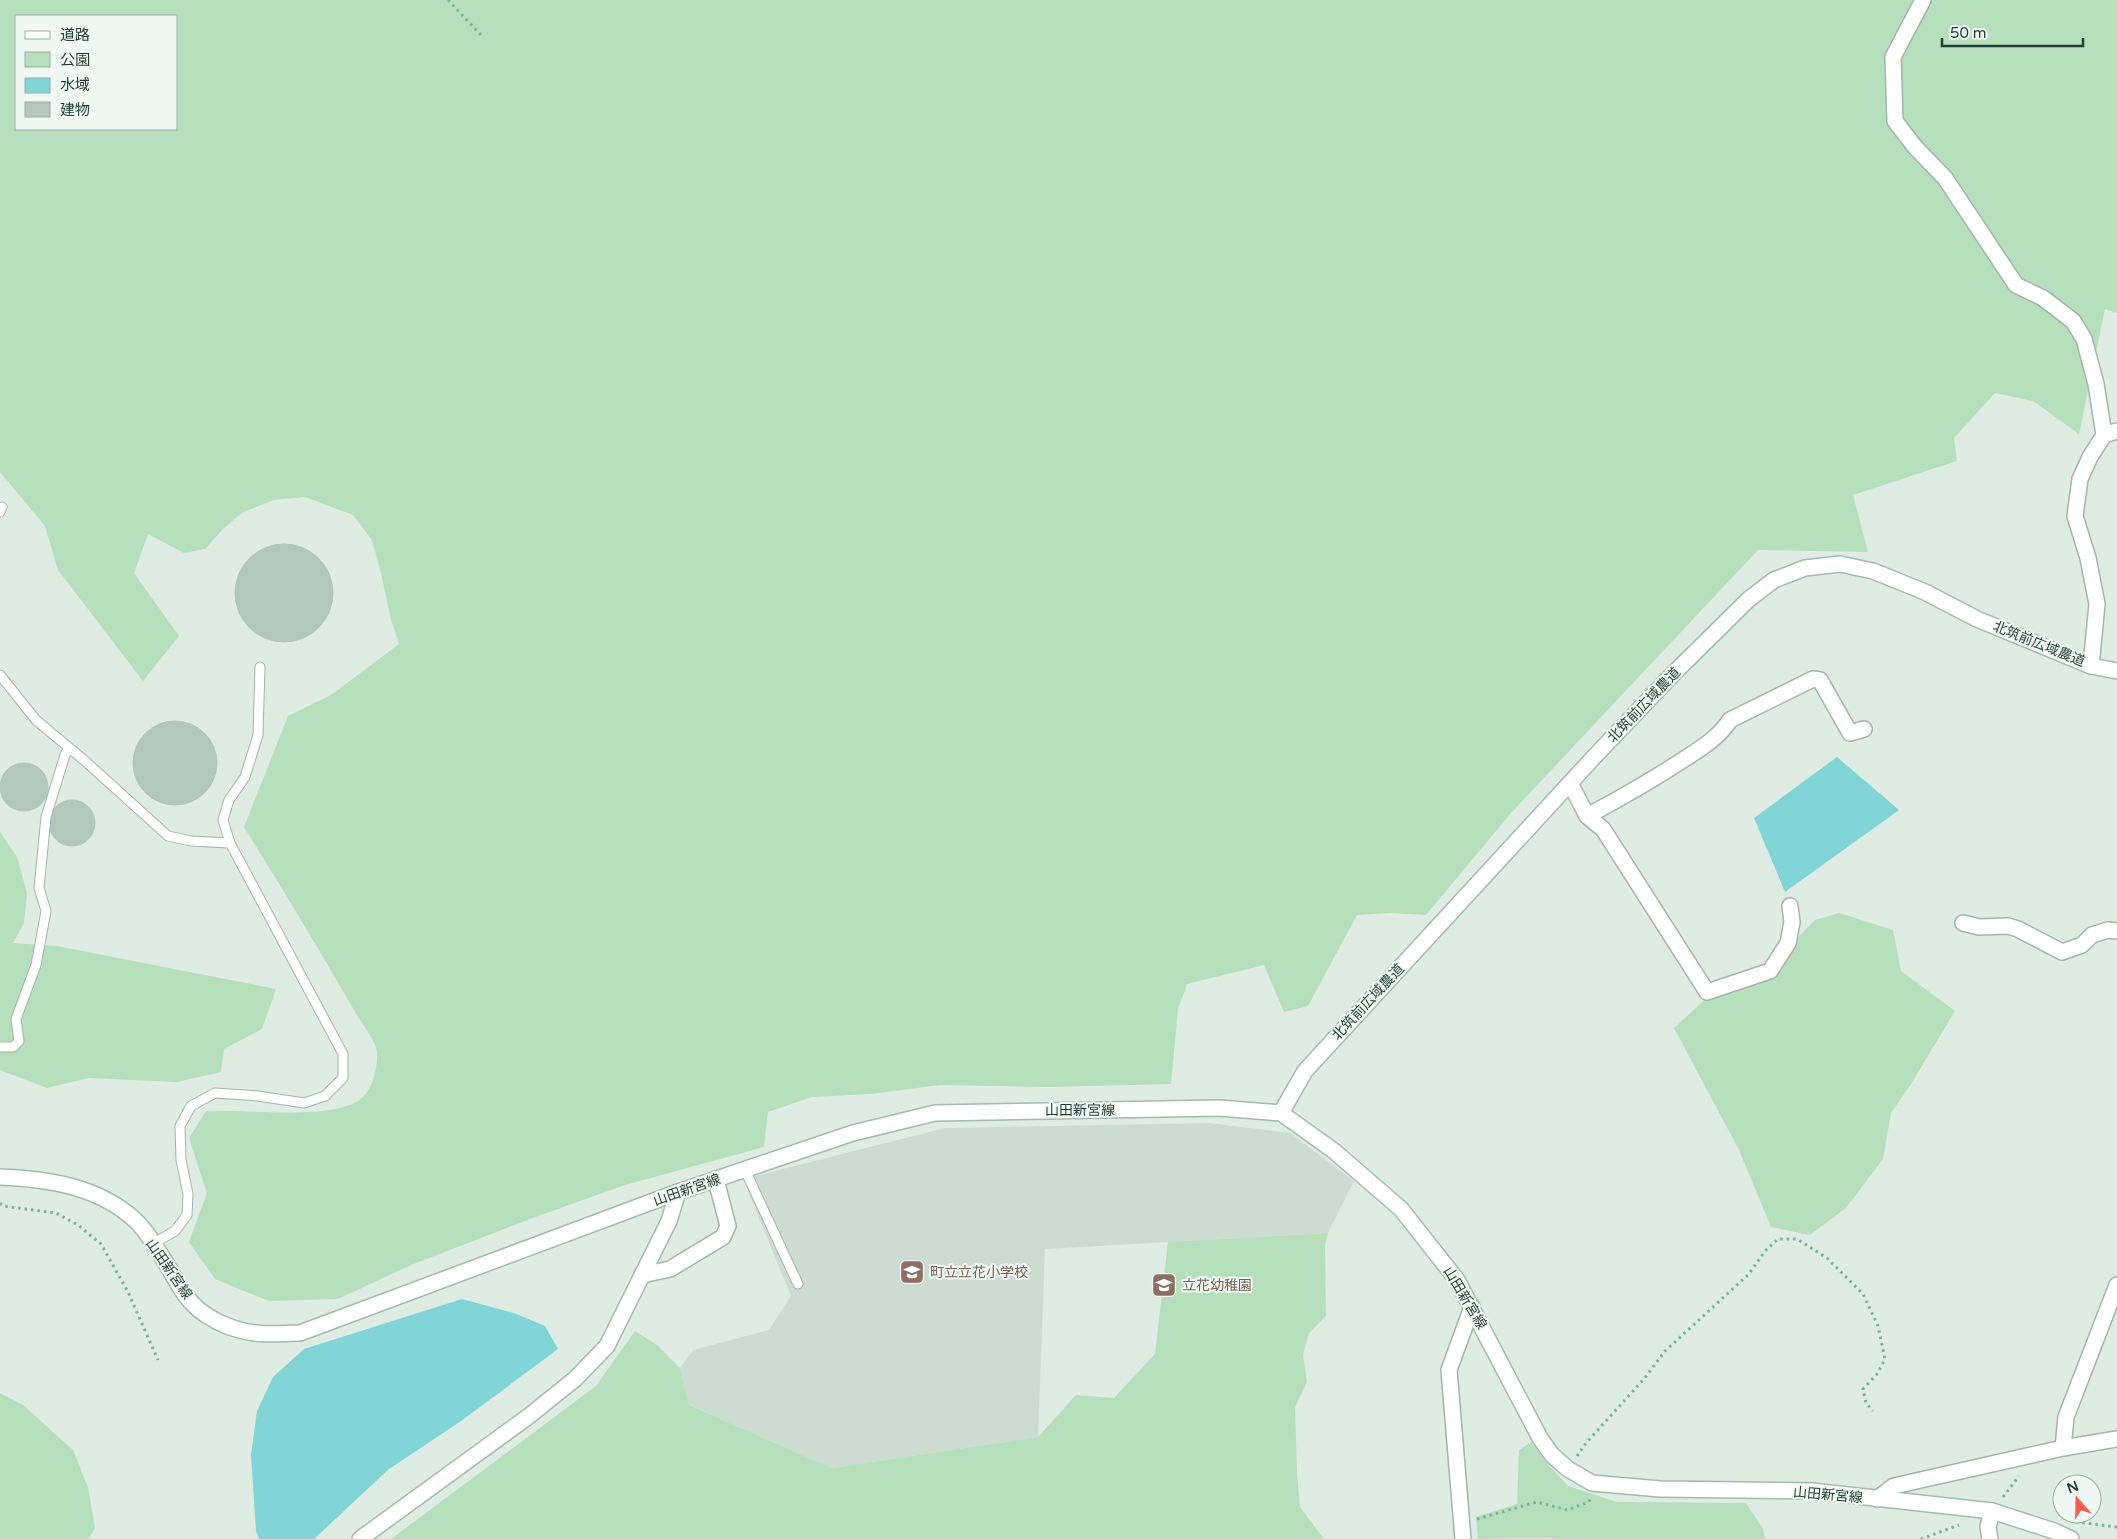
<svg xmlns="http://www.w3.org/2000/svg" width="2117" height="1539" font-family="'Varela Round','Noto Sans JP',sans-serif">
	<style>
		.built { fill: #cddcd3 }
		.green { fill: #b6dfbb; fill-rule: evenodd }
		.water { fill: #81d5d7 }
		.building { fill: #b4c7bd; stroke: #b1c6ba }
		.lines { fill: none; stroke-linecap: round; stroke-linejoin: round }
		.lane-casing { stroke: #a2b4ab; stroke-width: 11 }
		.street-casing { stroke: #a2b4ab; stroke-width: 18 }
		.secondary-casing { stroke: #9fbcae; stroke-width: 18 }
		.path { stroke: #7cb39a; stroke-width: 3; stroke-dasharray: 2.5 4; stroke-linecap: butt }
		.lane { stroke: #fff; stroke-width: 9 }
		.street { stroke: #fff; stroke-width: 15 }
		.secondary { stroke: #fff; stroke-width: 15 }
		.labels { text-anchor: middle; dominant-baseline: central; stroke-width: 4; stroke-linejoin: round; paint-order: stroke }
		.street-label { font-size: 14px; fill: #1f3e31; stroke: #f0f8f3 }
		.education-label { font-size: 14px; fill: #785e54; stroke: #f0f8f3; text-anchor: start }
	</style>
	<rect width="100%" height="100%" fill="#dfece4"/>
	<path class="built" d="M1208,1123l82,10 64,48 -26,52 -283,16 -7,188 -206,31 -143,-63 -9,-37 13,-18 76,-20 22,-34 -48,-117 202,-51z"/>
	<path class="green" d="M0,0h2117v313l-12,-4 -26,125 -46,-33 -38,-8 -41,45 3,23 -104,34 15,57 -110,-2 -247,263 -85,102 -35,-2 -34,2 -49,91 -24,6 -20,-47 -77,19 -9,25 -7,75 -121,3 -110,-2 -70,9 -58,3 -44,15 -4,35 -139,38 -87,31 -127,49 -73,34 -69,2 -54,-22 -26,-37 18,-49 -18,-55 17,-27c39,-2 118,9 150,-9 16,-8 22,-33 21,-50 0,-9 -18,-33 -23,-42 -36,-62 -72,-122 -110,-183l44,-111 43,-21 68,-51 -8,-24 -10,-47 -9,-33 -19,-25 -48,-18 -31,3 -31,12 -19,16 -19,21 -21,4 -36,-19 -14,39 45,63 -36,45 -85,-111 -13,-44 -45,-54zM16,16h160v113h-160z
		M0,832l17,25 10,36 -3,30 -11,20 44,3 219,43 -14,40 -38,20 -3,23 -44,10 -88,-4 -42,10 -47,-18z
		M1839,913l54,17 8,41 54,40 -44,73 -20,29 -8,46 -37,49 -36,27 -39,-8 -32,-77 -65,-122 47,-43 49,-19 45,-46z
		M1328,1233l-3,12 1,71 -17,17 -6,22 4,27 -12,25 2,66 3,34 24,32h-933l205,-153 39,-55 22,14 23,23 9,37 143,63 206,-31 38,-42 38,3 41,-44 13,-112z
		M0,1393l23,12 50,45 15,37 7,41 -7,11h-88z
		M1531,1442l15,20 22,24 49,16 129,1 17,26 2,10h-209c-5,-3 -67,0 -78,0l-2,-22 41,-13 2,-54z"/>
	<path class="water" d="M1837,757l62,53 -114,82 -31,-74z
		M462,1299l52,14 31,13 13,23 -97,72 -72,48 -75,70h-55l-3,-8 -5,-76 6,-44 16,-34 31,-28z"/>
	<path class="building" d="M235 593a49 49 0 1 1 98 0a49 49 0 1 1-98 0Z
		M133 763a42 42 0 1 1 84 0a42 42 0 1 1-84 0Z
		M0 787a24 24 0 1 1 48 0a24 24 0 1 1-48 0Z
		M49 823a23 23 0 1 1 46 0a23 23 0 1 1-46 0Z"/>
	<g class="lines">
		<defs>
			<path id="lane" d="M0,512l2,-5
				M0,675l36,45 49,41 83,75 23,5 39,2
				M0,1047h13l6,-6 -3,-22 20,-54 10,-54 -7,-23 7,-71 19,-62 4,-7
				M745,1170l53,114
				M152,1244l23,-13 12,-16 1,-21 -7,-34 -1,-34 11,-20 24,-13 43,3 46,7 21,-7 18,-18v-24l-113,-211 -7,-23 6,-20 16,-23 13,-42 2,-68"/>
			<path id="street" d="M1923,0l-30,57 2,64 20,26 30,31 71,107 27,13 30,23 11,18 12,45 8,51
				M2091,666l6,-62 -9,-46 -13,-42 5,-37 10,-22 14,-22 13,-4
				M1570,783l17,33 16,13 104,163 63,-21 18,-28 4,-21 -2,-16
				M1587,816c34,-18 67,-37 99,-58 17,-11 33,-21 44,-38l83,-41 7,1 30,53 14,-4
				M1963,923l16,4 29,-1 10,3 44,23 20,-7 10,-10 16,-5 9,1
				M642,1275l28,-6 53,-32 5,-11 -12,-46
				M2063,1448l3,-31 51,-132
				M1877,1499l17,-13 169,-38 54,-9
				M1463,1539l-14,-169 23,-63
				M1990,1539l-2,-12 4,-16"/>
			<path id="secondary" d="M1281,1113l24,-42 289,-314 79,-83 76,-75 25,-19 31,-12 35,-4 33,7 52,21 52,27 114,47 26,5
				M0,1177c48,2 98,9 135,43 14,13 25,34 35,50 5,9 10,18 16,26 15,21 44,34 69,37 14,2 31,0 45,0l378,-141 175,-59 82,-20 284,-5 62,5 53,38 67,58 56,71 83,158 12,17 16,14 24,14 68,6 152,2 180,20 62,20 17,8
				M360,1539l169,-123 46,-37 32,-33 62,-125 9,-29"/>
		</defs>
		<use href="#lane" class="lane-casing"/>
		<use href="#street" class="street-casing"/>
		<use href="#secondary" class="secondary-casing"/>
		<path class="path" d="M448,0l33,35
			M0,1203l3,3 53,7 22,12 23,19 27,48 30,68
			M1577,1456l9,-13 58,-64 21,-28 84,-77 16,-23 13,-12h19l30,19 36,36 15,32 7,33 -8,15 -14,15 3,14 7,8
			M2003,1497l16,-21
			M1477,1519l60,-17 30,8 22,-8 1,-4
			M2076,1522l41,5
			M1921,1539l38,-14"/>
		<use href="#lane" class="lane"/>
		<use href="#street" class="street"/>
		<use href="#secondary" class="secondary"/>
	</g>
	<defs>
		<symbol id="school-square" viewBox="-11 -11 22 22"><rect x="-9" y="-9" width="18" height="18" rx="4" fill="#8d6e63" stroke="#f0f8f3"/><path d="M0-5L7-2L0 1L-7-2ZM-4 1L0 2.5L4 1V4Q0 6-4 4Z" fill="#fff"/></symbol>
	</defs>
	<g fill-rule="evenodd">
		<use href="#school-square" x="898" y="1258" width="28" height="28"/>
		<use href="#school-square" x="1150" y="1271" width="28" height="28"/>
	</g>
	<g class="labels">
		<g class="street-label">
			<text transform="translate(2039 644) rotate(22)">北筑前広域農道</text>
			<text transform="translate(1644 705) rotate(-46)">北筑前広域農道</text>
			<text transform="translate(1368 1002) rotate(-47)">北筑前広域農道</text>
			<text x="1080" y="1110">山田新宮線</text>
			<text transform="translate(687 1190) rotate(-19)">山田新宮線</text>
			<text transform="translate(169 1269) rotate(55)">山田新宮線</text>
			<text transform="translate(1465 1298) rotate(59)">山田新宮線</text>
			<text transform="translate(1828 1495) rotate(5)">山田新宮線</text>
		</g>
		<g class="education-label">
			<text x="930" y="1272">町立立花小学校</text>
			<text x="1182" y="1285">立花幼稚園</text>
		</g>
	</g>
	<rect x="15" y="15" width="162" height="115" fill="#f0f8f3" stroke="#9caea5"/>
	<rect x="25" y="31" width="25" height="8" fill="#ffffff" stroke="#9caea5"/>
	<text x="60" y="40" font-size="15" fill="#1f3e31">道路</text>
	<rect x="25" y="52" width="25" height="15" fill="#b6dfbb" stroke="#9caea5"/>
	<text x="60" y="65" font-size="15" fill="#1f3e31">公園</text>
	<rect x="25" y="78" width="25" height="15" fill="#81d5d7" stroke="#9caea5"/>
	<text x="60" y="90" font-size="15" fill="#1f3e31">水域</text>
	<rect x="25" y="102" width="25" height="15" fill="#b4c7bd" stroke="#9caea5"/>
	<text x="60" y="115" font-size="15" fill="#1f3e31">建物</text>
	<g transform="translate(2077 1499) rotate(340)"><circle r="24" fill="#f0f8f3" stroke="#9caea5"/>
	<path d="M0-4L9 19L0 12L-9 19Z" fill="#ff5d4a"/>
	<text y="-8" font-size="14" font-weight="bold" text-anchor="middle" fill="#1f3e31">N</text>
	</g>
	<path d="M1942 38v8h141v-8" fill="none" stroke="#1f3e31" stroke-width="2.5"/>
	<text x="1950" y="38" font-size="15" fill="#1f3e31" stroke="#f0f8f3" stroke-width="4" paint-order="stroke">50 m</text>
</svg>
